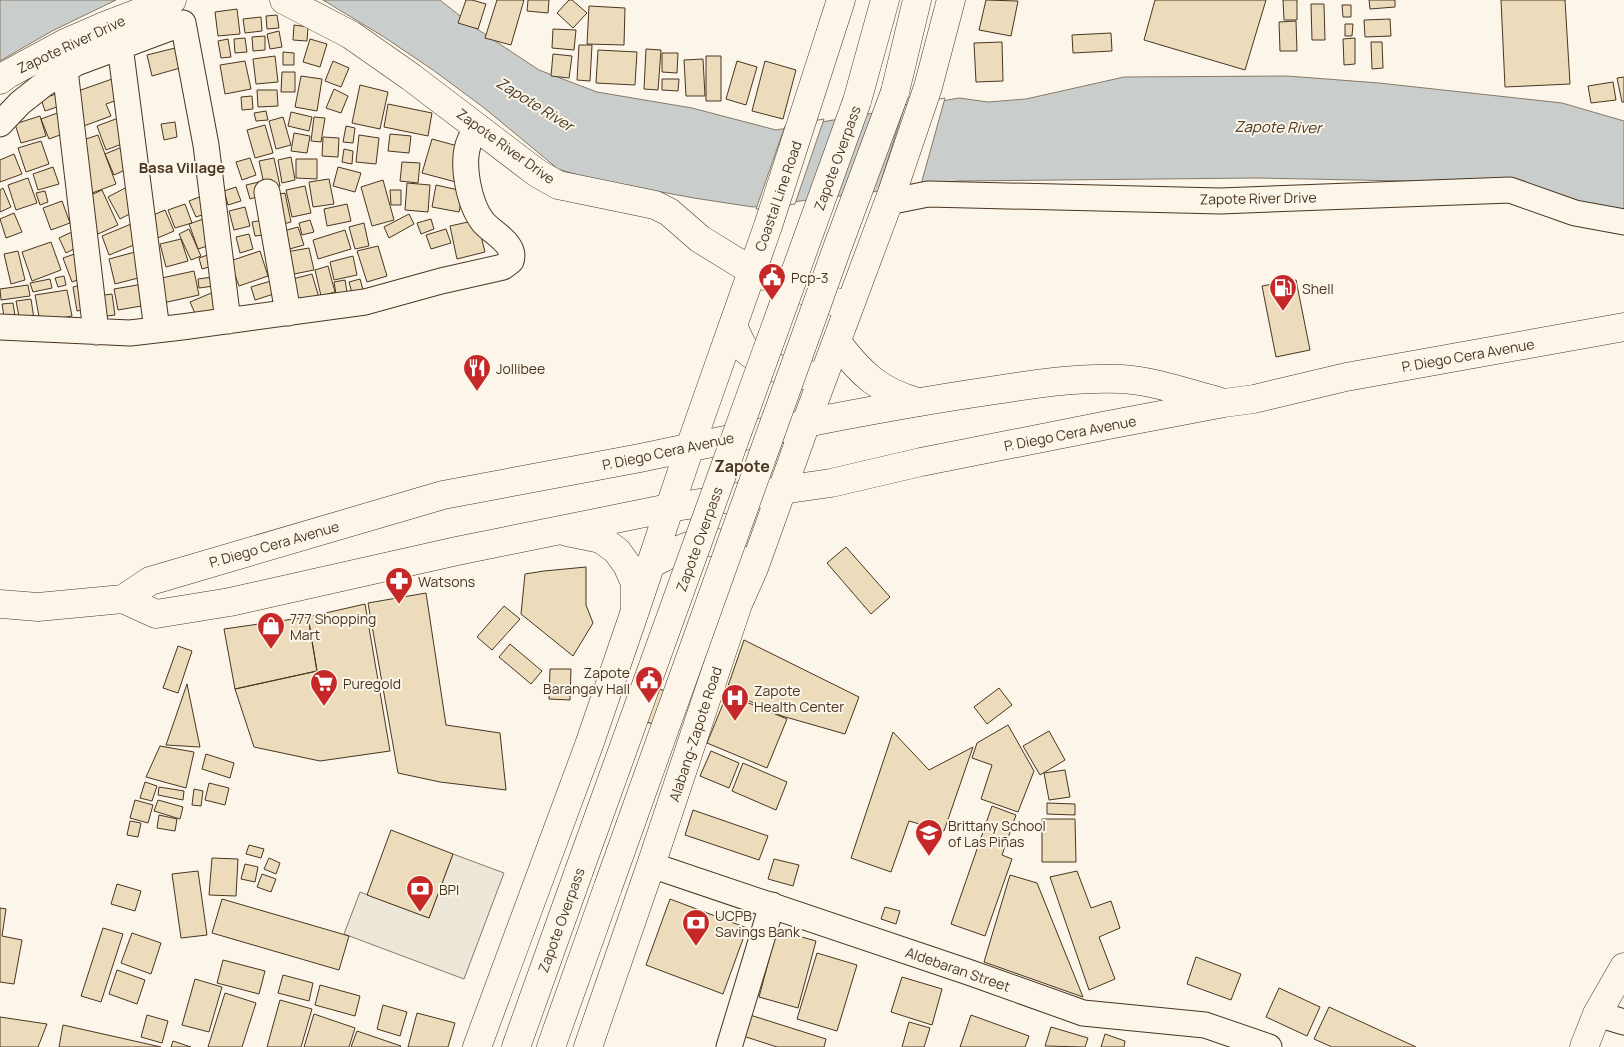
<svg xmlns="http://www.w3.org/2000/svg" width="1624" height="1047" font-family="Manrope,sans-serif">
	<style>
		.parking { fill: #ede7d9; stroke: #887966 }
		.water { fill: #c9cecd; stroke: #887966 }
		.pier { fill: #fbf6e9; stroke: #887966 }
		.building { fill: #ecdcbc; stroke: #4a3520 }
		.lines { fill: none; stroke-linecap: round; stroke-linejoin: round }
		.minor-casing { stroke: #4a3520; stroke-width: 27 }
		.tertiary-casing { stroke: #4a3520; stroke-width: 29 }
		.secondary-casing { stroke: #4a3520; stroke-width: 29 }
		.primary-casing { stroke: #4a3520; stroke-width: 29 }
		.trunk-casing { stroke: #4a3520; stroke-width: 29 }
		.minor { stroke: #fbf6e9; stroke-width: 25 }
		.tertiary { stroke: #fbf6e9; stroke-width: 28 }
		.secondary { stroke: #fbf6e9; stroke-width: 28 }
		.primary { stroke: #fbf6e9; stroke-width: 28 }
		.trunk { stroke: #fbf6e9; stroke-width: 28 }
		.trunk-bridge-casing { stroke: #4a3520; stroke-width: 29; stroke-linecap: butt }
		.trunk-bridge { stroke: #fbf6e9; stroke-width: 28 }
		.labels { text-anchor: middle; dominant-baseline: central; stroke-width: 4; stroke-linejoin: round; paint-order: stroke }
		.street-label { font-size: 14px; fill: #4a3520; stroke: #fbf6e9 }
		.poi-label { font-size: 14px; fill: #4a3520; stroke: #fbf6e9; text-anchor: start }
		.water-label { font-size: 15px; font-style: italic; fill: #4a3520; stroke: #fbf6e9 }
		.neighbourhood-label { font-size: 15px; font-weight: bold; fill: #4a3520; stroke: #fbf6e9 }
		.quarter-label { font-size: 16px; font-weight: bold; fill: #4a3520; stroke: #fbf6e9 }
	</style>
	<rect width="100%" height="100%" fill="#fbf6e9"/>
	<path class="parking" d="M453,854l51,19 -40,106 -120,-45 16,-42 69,26z"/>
	<path class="water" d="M0,0h116l-64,31 -52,30z
		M323,0h117l34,27 65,43 58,22 95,16 84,22 183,-32 29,4 38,-3 98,-22 163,-1 92,7 183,20 62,18v88l-47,-7 -68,-15 -104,-6 -149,-3 -298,3 -205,26 -59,-9 -103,-19 -33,-10 -75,-62 -50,-37 -49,-33z"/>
	<path class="pier" d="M945,98l-25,90 -43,6 28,-89z
		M824,119l-29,85 -39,5 29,-83z"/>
	<path class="building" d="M466,0h6l14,4 -8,25 -20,-6z
		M497,0h27l-13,45 -26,-7z
		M528,0h21l-1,13 -21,-2z
		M569,0h3l15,13 -14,15 -16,-15z
		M986,0l32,1 -7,35 -32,-6z
		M1155,0h111l-21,70 -101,-30z
		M1283,0h14v20h-13z
		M1369,0h26v7l-25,2z
		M1501,0h64l5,84 -65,3z
		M1311,4h13l1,36h-13z
		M1342,5h9v12h-8z
		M589,6l36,2 -1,37 -37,-1z
		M237,9l3,25 -22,2 -3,-24z
		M277,15l2,13 -12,1 -1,-13z
		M261,17l1,14 -17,2 -2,-14z
		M1390,19l1,17 -26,1 -1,-17z
		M1296,21l1,30h-17l-1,-29z
		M1345,24h8l-1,12h-7z
		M294,25l14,2 -1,14 -14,-1z
		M553,29l23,1 -2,20 -22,-2z
		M279,31l3,16 -12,2 -3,-15z
		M1111,33l1,18 -39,2 -1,-18z
		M265,36v14l-12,1 -1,-14z
		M245,38l2,14 -12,1 -1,-14z
		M1355,38v26l-11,1 -1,-26z
		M228,39l3,18 -10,1 -3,-17z
		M310,39l17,5 -7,23 -17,-5z
		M1002,42l1,39 -27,1 -2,-39z
		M1371,42h11l1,26 -11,1z
		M579,45h13l-2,36 -13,-1z
		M175,48l5,20 -28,8 -5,-21z
		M646,49l15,1 -3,40 -14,-1z
		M598,50l39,2 -2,33 -39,-2z
		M283,52l11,1v12h-11z
		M662,53h16l-1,20 -15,-1z
		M553,54l19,2 -3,22 -18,-2z
		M275,56l3,26 -22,2 -3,-25z
		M706,56h15v45h-15z
		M703,59l2,37h-19l-2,-36z
		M245,61l6,28 -26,5 -5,-29z
		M333,61l16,7 -8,19 -16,-6z
		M737,61l20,6 -11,38 -20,-6z
		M765,61l31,9 -13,49 -31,-8z
		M282,72h13v20h-14z
		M301,76l21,3 -5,32 -22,-4z
		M1624,77v25h-2l-5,-24z
		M115,78l8,20 -17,6 5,12 -30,11 -8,-21 9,-3 -4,-12z
		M662,79h17l-1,12 -16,-1z
		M1613,82l3,18 -25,3 -3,-17z
		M360,85l28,7 -8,37 -28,-6z
		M334,89l14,7 -7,17 -15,-5z
		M257,90h20l1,16 -20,1z
		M59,93l4,12 -18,6 -4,-12z
		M252,96l1,13 -11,1 -1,-13z
		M388,104l44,9 -4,23 -44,-9z
		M63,111l8,20 -22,8 -8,-20z
		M266,111l2,9 -12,1 -2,-8z
		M291,112l21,5 -3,14 -21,-5z
		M40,116l6,20 -25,7 -6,-19z
		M121,117l9,24 -24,9 -9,-24z
		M283,117l8,28 -15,4 -7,-28z
		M314,117l11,1 -4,24 -10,-1z
		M175,122l2,15 -13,3 -3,-16z
		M265,125l8,28 -18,5 -8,-28z
		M346,126l9,2 -2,15 -10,-1z
		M294,133l16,3 -3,17 -16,-2z
		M390,134l21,2 -2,17 -21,-2z
		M98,135l18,49 -24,9 -18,-50z
		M359,135l20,3 -3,26 -20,-2z
		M323,137l16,1 -1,19 -16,-1z
		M432,139l33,9 -9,34 -34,-9z
		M41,141l8,23 -23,8 -8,-24z
		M127,145l9,20 -22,10 -9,-21z
		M344,149l9,2 -1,13 -10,-2z
		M14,154l8,20 -22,8v-22z
		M291,157l4,23 -13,3 -4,-23z
		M250,158l6,17 -14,5 -6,-18z
		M274,158l6,28 -15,3 -6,-28z
		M296,159h21v20l-21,-1z
		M402,162l18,1 -2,20 -18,-2z
		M53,167l6,17 -21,6 -5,-16z
		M338,167l23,6 -6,19 -22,-6z
		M28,178l9,25 -21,7 -8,-25z
		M329,179l5,25 -21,3 -4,-25z
		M383,180l11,40 -22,6 -11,-39z
		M259,182l4,13 -13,4 -4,-14z
		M407,183l23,2 -2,27 -23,-2z
		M436,185l27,6 -4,21 -27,-5z
		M305,186l6,27 -19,4 -6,-27z
		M127,187l12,22 -19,10 -12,-22z
		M236,187l5,14 -13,4 -4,-14z
		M3,188l8,19 -11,5v-22z
		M102,190l16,35 -20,9 -16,-35z
		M390,190h11v15h-10z
		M45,191l3,11 -8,3 -4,-12z
		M285,193l6,29 -15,4 -7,-30z
		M202,196l6,17 -12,4 -7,-16z
		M62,201l8,22 -19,7 -8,-22z
		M185,204l7,19 -17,5 -7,-18z
		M347,204l4,17 -24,5 -3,-17z
		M245,207l5,19 -16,4 -5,-19z
		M165,210l9,21 -21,9 -9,-21z
		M14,213l8,19 -16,6 -6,-19z
		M409,214l5,10 -25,14 -5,-11z
		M209,217l8,26 -19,6 -9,-25z
		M270,219l3,15 -18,2 -3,-14z
		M431,219l3,10 -13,5 -4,-11z
		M310,220l4,12 -12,3 -3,-12z
		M477,220l8,32 -28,7 -7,-33z
		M136,222l8,19 -35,14 -7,-19z
		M364,223l5,23 -14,3 -6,-22z
		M298,227l6,18 -18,5 -6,-18z
		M189,229l12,27 -10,4 -12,-26z
		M446,229l5,14 -20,6 -5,-14z
		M345,230l6,19 -33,10 -5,-19z
		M74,231l8,14 -16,8 -7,-15z
		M249,234l4,15 -13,4 -4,-16z
		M181,239l7,22 -22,6 -6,-23z
		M51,242l10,28 -29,11 -10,-29z
		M378,246l9,30 -20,6 -10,-31z
		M309,248l5,22 -30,6 -4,-23z
		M18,251l7,29 -14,4 -7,-30z
		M260,251l8,25 -29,10 -9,-25z
		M80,252l8,24 -16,6 -9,-24z
		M135,252l7,25 -27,7 -6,-25z
		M216,252l3,12 -17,5 -3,-11z
		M353,256l4,19 -23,5 -4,-18z
		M328,266l7,26 -14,4 -6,-26z
		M194,271l5,24 -36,8 -6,-24z
		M312,274l8,27 -28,7 -7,-27z
		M64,276l2,9 -8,2 -3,-9z
		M213,277l1,9 -15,2 -1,-9z
		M50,279l2,9 -19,4 -3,-9z
		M360,279l4,14 -11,4 -4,-15z
		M274,280l3,13 -22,7 -4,-13z
		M345,280l2,12 -11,2 -2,-12z
		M1296,280l14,70 -34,7 -14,-71z
		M85,284l4,25 -12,2 -4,-24z
		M143,284l4,21 -29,5 -4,-21z
		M28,285l2,11 -29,4 -1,-11z
		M67,290l5,26 -32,6 -5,-27z
		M216,291l7,17 -26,10 -7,-16z
		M112,294l3,21 -16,2 -2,-21z
		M31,299l3,20 -14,3 -4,-21z
		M13,303l3,19 -11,1 -3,-19z
		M846,547l44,50 -19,17 -44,-51z
		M586,567v38l7,18 -20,33 -52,-42 4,-40 19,-3z
		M426,593l20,132 54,8 6,57 -66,-8 -42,-9 -30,-170z
		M365,604l25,147 -70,10 -66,-14 -19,-58 82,-18 -9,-54z
		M504,606l16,13 -28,31 -15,-13z
		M308,617l9,54 -82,18 -11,-60z
		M744,640l115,57 -14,37 -63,-18 -37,-17 2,-5 -19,-8z
		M510,644l32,27 -11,13 -32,-27z
		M178,646l14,5 -14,42 -15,-5z
		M550,669h21l-1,31 -21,-1z
		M187,684l13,63 -34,-2z
		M645,684l20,7 -12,33 -19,-6z
		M999,688l13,17 -25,19 -13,-17z
		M727,694l60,25 -20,49 -60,-25z
		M1008,725l26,46 -16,41 -37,-13 11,-34 -20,-7 5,-15z
		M1049,731l16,29 -25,15 -17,-29z
		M893,732l36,38 44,-23 -29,84 -35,-10 -18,51 -40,-14z
		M160,746l34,6 -8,36 -40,-11z
		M711,751l28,12 -10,25 -29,-12z
		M206,754l28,9 -4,15 -28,-9z
		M743,763l44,19 -11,28 -44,-19z
		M1065,770l5,27 -21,3 -5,-27z
		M145,782l12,4 -5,15 -12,-3z
		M209,783l20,5 -4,17 -20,-5z
		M159,787l25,4 -1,9 -25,-5z
		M194,789l9,2 -2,15 -9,-1z
		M135,800l18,5 -5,18 -18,-5z
		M158,800l25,7 -3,12 -26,-8z
		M1047,803l28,1v11l-28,-1z
		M992,806l24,9 -14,40 10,4 -27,77 -34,-12z
		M693,810l75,26 -9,24 -74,-25z
		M159,815l18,4 -2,12 -18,-3z
		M1042,819h33l1,43h-34z
		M130,821l11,2 -3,14 -11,-2z
		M391,830l62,24 -24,64 -62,-23z
		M249,845l15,4 -3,9 -15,-4z
		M212,858l26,1 -2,37 -27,-1z
		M269,858l11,5 -4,11 -12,-5z
		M774,859l25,6 -6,21 -25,-7z
		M245,864l13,3 -3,15 -14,-3z
		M198,871l9,64 -26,3 -9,-64z
		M1077,871l14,37 20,-7 9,27 -21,9 16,42 -26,11 -39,-113z
		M262,874l14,5 -5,13 -14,-5z
		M1010,875l27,8 46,114 -99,-35z
		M117,884l24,7 -6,20 -24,-7z
		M222,899l127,37 -10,34 -127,-37z
		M670,899l77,29 -24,66 -77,-29z
		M885,907l15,4 -4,13 -15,-5z
		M0,908l6,1 -4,27 20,4 -8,44 -14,-2z
		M103,928l20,6 -22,68 -20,-6z
		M777,930l39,11 -18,67 -39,-11z
		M132,933l29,10 -10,31 -30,-11z
		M817,953l40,12 -20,66 -40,-12z
		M1196,957l45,17 -10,26 -44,-16z
		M223,960l42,11 -6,23 -42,-11z
		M117,970l28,10 -8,24 -28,-10z
		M283,975l30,8 -4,18 -31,-8z
		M902,977l40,12 -10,36 -41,-13z
		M195,979l27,8 -13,45 -27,-7z
		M320,985l40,11 -5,20 -40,-11z
		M1279,988l41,19 -13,29 -41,-19z
		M225,993l31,10 -14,44h-34z
		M280,1000l32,9 -11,38h-34z
		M383,1005l24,7 -7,24 -23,-7z
		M1329,1007l87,40h-84l-18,-8z
		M417,1013l38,10 -7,24h-40z
		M314,1014l41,14 -6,19h-45z
		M147,1015l21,6 -6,22 -21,-6z
		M750,1015l76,24 -2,8h-47l-34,-11z
		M971,1015l58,21 -4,11h-65z
		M0,1017l47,7 -9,23h-38z
		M909,1022l21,6 -6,19h-22z
		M63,1025l98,22h-102z
		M1051,1027l37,11 -3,9 -40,-1z
		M357,1031l44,15 -1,1h-49z
		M1105,1034l20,7 -1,6h-23z
		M173,1041l18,6h-20z"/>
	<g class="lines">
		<defs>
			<path id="minor" d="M120,46l37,284
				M65,70l31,262
				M0,124l20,-21 24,-19 32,-21 107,-40 23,122 22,176
				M267,192l21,121
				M888,202l40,-8 292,7 290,-11 65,23 49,9
				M0,327l130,6 52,-6 183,-25 76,-21 62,-14 8,-6c6,-17 -19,-28 -28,-39 -14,-18 -23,-60 -13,-82 2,-5 5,-9 8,-13
				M651,865l320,108 112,40 122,12 64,22
				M1597,1014l27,8
				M729,1047l43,-142"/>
			<path id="tertiary" d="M1584,1047l13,-33 27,-47"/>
			<path id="secondary" d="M284,0l67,35 60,42 126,96 21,12 97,20 14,7 31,27 52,32 97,36
				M0,80l8,-6 57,-31 39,-17 68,-26"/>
			<path id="primary" d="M806,423c61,-12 122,-23 183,-32 44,-7 89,-14 133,-12 32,2 65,14 96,22
				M782,490l49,-7 90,-21 187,-37 116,-22 30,-4 92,-22 278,-50"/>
			<path id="trunk" d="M895,92l22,-92
				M857,101l28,-101
				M733,326c4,7 7,18 13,24 15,14 50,28 69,25
				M837,342c23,31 43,50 81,60
				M567,532l34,7 16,12 10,14 8,18v24
				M651,564c24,-12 61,-37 83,-10 3,4 5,10 7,14
				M123,599l33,15 74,-12 227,-51 212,-43 100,-16
				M0,604l38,3 85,-8 27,-18 293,-86 197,-37 152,-32
				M477,1047l112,-302 46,-134 55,-164 78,-221 73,-226
				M516,1047l63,-176
				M551,1047l57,-160
				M588,1047l63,-182 87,-261 16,-36 52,-145 86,-230 36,-106 23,-87"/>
		</defs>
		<use href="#minor" class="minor-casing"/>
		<use href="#tertiary" class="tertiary-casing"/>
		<use href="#secondary" class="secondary-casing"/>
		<use href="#primary" class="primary-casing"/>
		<use href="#trunk" class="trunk-casing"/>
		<use href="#minor" class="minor"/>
		<use href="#tertiary" class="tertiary"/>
		<use href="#secondary" class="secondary"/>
		<use href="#primary" class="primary"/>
		<use href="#trunk" class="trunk"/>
		<defs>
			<path id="trunk-bridge" d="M579,871l278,-770
				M608,887l228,-636 59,-159"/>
		</defs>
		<use href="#trunk-bridge" class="trunk-bridge-casing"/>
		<use href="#trunk-bridge" class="trunk-bridge"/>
	</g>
	<defs>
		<symbol id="civic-pin" viewBox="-11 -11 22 30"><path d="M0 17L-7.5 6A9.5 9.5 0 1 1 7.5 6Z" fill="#c62828" stroke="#fbf6e9"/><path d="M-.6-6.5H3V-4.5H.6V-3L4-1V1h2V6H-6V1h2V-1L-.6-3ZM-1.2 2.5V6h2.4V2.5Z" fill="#fff"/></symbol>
		<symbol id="fuel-pin" viewBox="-11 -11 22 30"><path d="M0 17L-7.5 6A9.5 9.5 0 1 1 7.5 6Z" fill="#c62828" stroke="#fbf6e9"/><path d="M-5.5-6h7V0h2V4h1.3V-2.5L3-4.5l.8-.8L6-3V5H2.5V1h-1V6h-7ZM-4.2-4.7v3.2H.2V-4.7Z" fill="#fff"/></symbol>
		<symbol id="restaurant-pin" viewBox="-11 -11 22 30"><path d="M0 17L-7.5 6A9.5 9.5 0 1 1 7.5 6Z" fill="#c62828" stroke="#fbf6e9"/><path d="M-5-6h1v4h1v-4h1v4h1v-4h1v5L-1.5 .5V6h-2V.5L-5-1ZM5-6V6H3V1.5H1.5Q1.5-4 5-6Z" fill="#fff"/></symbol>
		<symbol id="pharmacy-pin" viewBox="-11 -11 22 30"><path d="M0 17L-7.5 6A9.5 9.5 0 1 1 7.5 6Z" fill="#c62828" stroke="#fbf6e9"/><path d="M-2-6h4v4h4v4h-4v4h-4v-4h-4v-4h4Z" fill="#fff"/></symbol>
		<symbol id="shop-pin" viewBox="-11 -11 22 30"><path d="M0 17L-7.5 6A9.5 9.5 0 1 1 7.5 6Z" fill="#c62828" stroke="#fbf6e9"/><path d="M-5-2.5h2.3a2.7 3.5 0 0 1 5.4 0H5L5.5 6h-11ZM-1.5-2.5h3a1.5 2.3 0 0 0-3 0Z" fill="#fff"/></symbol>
		<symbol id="supermarket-pin" viewBox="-11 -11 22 30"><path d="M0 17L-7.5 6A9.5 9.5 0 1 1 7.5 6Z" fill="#c62828" stroke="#fbf6e9"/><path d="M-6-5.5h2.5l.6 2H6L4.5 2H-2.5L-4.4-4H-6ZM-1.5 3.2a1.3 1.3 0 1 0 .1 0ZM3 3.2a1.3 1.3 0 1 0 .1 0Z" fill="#fff"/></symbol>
		<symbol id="hospital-pin" viewBox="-11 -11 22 30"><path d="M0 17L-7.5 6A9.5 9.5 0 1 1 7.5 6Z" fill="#c62828" stroke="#fbf6e9"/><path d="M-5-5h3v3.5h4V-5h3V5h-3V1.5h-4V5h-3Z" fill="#fff"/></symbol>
		<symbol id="school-pin" viewBox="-11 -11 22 30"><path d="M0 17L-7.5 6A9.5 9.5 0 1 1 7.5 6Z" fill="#c62828" stroke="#fbf6e9"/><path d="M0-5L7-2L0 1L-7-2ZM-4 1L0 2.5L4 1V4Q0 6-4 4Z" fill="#fff"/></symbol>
		<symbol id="bank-pin" viewBox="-11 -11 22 30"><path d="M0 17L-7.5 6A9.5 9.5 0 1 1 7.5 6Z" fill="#c62828" stroke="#fbf6e9"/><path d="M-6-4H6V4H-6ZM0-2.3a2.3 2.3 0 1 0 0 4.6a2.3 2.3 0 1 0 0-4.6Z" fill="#fff"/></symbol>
	</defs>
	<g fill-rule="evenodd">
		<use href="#civic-pin" x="756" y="261" width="32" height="43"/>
		<use href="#fuel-pin" x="1267" y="272" width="32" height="43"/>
		<use href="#restaurant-pin" x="461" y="352" width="32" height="43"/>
		<use href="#pharmacy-pin" x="383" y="565" width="32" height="43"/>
		<use href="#shop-pin" x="255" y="610" width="32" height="43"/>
		<use href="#civic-pin" x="633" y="664" width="32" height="43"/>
		<use href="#supermarket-pin" x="308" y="667" width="32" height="43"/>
		<use href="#hospital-pin" x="719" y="682" width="32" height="43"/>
		<use href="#school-pin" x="913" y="817" width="32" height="43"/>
		<use href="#bank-pin" x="404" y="873" width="32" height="43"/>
		<use href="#bank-pin" x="680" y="907" width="32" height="43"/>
	</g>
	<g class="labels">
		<g class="street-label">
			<text transform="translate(71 44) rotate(-25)">Zapote River Drive</text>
			<text transform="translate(506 146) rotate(36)">Zapote River Drive</text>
			<text transform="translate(837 158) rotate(-70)">Zapote Overpass</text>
			<text transform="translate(778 196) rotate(-71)">Coastal Line Road</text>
			<text transform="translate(1258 198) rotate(-1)">Zapote River Drive</text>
			<text transform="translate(1468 355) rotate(-10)">P. Diego Cera Avenue</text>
			<text transform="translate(1070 433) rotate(-11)">P. Diego Cera Avenue</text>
			<text transform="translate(668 451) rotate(-12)">P. Diego Cera Avenue</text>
			<text transform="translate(699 539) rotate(-70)">Zapote Overpass</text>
			<text transform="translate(274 544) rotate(-16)">P. Diego Cera Avenue</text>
			<text transform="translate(695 734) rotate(-72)">Alabang-Zapote Road</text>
			<text transform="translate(561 920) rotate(-70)">Zapote Overpass</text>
			<text transform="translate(958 969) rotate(19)">Aldebaran Street</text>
		</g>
		<g class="poi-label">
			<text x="791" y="277">Pcp-3</text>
			<text x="1302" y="288">Shell</text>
			<text x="496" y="368">Jollibee</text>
			<text x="418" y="581">Watsons</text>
			<text x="290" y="618">777 Shopping<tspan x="290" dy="16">Mart</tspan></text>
			<text x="630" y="672" text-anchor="end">Zapote<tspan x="630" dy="16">Barangay Hall</tspan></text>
			<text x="343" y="683">Puregold</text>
			<text x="754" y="690">Zapote<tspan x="754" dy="16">Health Center</tspan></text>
			<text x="948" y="825">Brittany School<tspan x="948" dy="16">of Las Piñas</tspan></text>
			<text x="439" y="889">BPI</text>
			<text x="715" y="915">UCPB<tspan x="715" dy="16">Savings Bank</tspan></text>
		</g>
		<g class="water-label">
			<text transform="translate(535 104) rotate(32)">Zapote River</text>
			<text transform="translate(1278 127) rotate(1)">Zapote River</text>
		</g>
		<g class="neighbourhood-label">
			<text x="182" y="167">Basa Village</text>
		</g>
		<g class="quarter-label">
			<text x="742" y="466">Zapote</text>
		</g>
	</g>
</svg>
